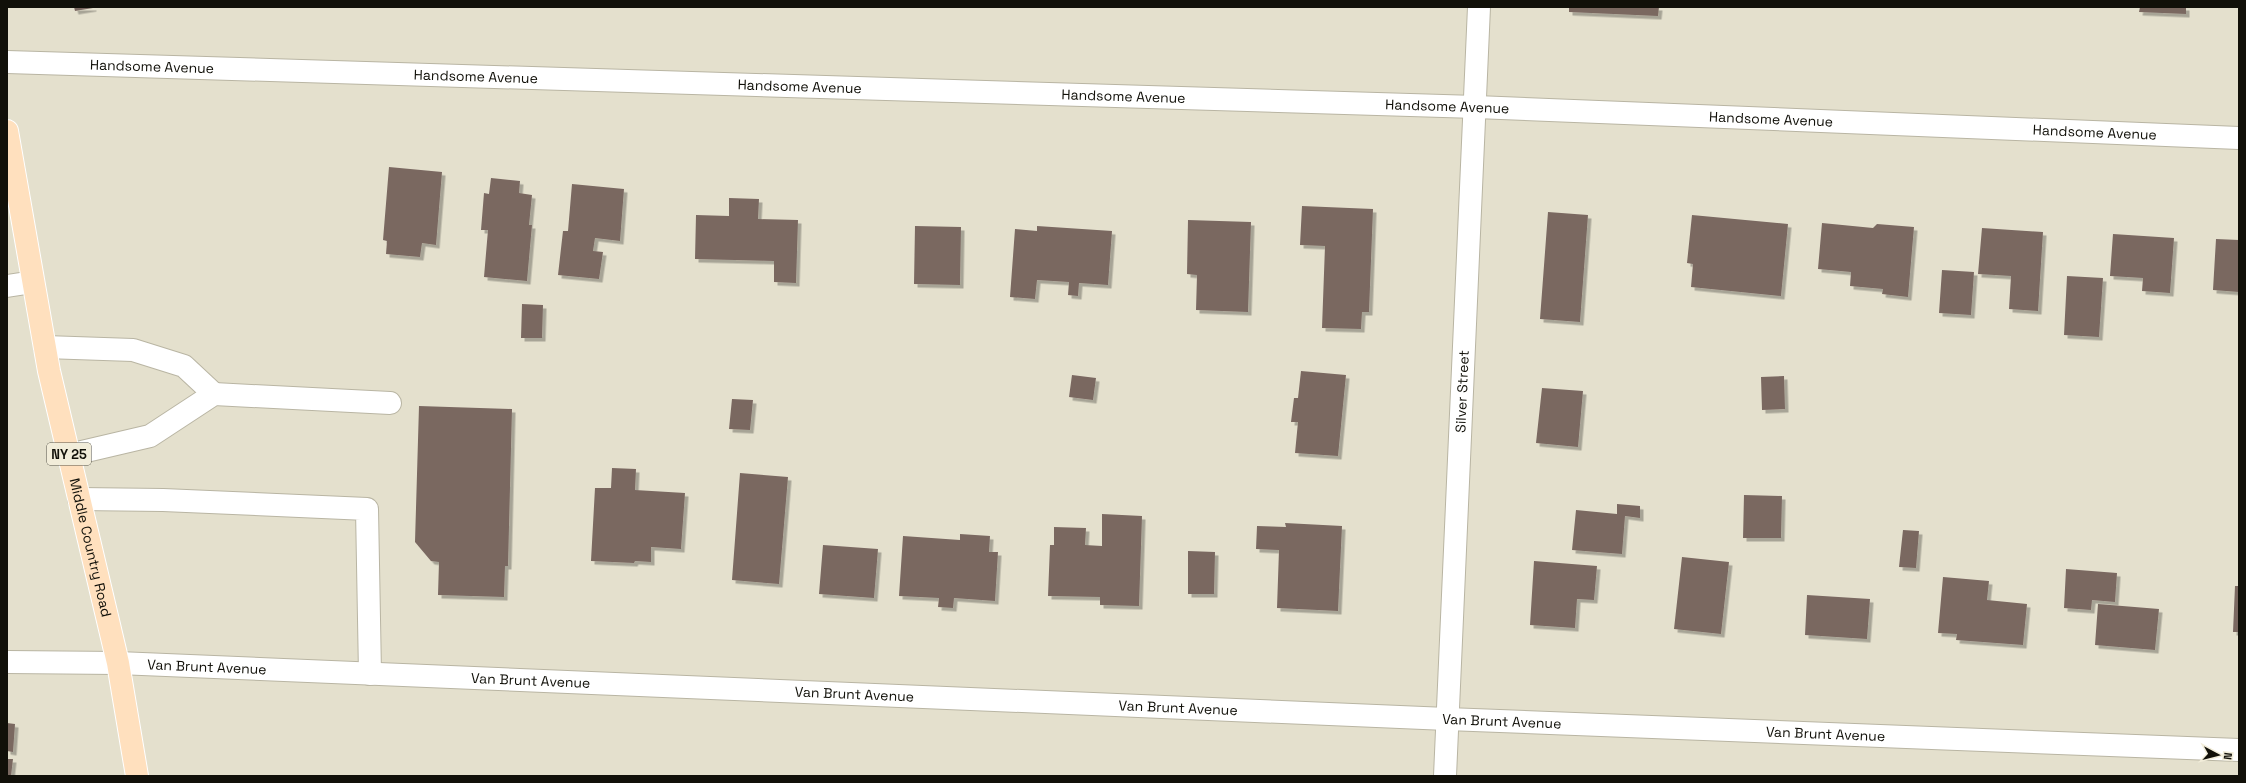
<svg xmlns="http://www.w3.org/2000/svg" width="2246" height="783" font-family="'Space Grotesk',sans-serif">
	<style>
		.building { fill: #7a6861; filter: url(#shadow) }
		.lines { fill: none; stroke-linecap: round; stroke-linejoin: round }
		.minor-casing { stroke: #b9b5a3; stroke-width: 24 }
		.major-casing { stroke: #fff; stroke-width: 24 }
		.minor { stroke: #fff; stroke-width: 22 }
		.major { stroke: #ffe0be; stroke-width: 22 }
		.labels { text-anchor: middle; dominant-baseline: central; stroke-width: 4; stroke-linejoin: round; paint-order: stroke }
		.shield { fill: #f2edda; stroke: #545248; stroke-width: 1 }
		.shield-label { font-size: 13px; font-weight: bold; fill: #111009 }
		.street-label { font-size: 14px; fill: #111009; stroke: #f2edda }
	</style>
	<defs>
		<filter id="shadow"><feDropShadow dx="3.5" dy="3.5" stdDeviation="0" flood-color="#0004"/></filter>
	</defs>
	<rect width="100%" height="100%" fill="#e4e0cd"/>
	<path class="building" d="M74,7h19v1l-18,3z
		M1569,7h90l-1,9 -89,-4z
		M2140,7h46v7l-47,-2z
		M389,167l53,5 -6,73 -14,-2 -2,14 -34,-3 1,-13 -4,-1z
		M491,178l29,3 -1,12 13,2 -3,30h3l-5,56 -43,-4 4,-47h-7l3,-37 5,1z
		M572,184l52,5 -4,52 -25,-3 -2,13 10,1 -4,27 -41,-4 5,-44h5z
		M729,198l30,1 -1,20 40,1 -2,63 -22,-1v-21l-79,-2 1,-44 33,1z
		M1302,206l71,3 -4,103h-7l-1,17 -39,-1 3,-82 -25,-1z
		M1548,212l40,3 -8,107 -40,-3z
		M1692,215l96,9 -7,72 -90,-9 2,-23 -6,-1z
		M1188,220l63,2 -3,90 -52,-2 1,-35 -10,-1z
		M1822,223l51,5 4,-4 37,3 -6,70 -26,-3 1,-5 -33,-3 1,-14 -33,-3z
		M915,226l46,1 -1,58 -46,-1z
		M1037,226l75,5 -4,54 -29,-2 -1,13 -10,-1 1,-13 -32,-2 -2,19 -25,-2 5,-68 22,2z
		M1982,228l61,4 -5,79 -29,-2 2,-33 -33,-2z
		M2113,234l61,4 -4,55 -28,-2 1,-13 -33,-2z
		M2216,239l23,1v52l-26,-2z
		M1942,270l32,2 -3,43 -32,-2z
		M2067,276l36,2 -4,59 -35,-2z
		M522,304l21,1 -1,33h-21z
		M1301,371l45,4 -8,81 -43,-3 3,-31h-7l3,-24h4z
		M1072,375l24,3 -3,22 -24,-3z
		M1784,376l1,33 -23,1 -1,-33z
		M1542,388l41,3 -5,56 -42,-4z
		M732,399l21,1 -3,30 -21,-1z
		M419,406l93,3 -4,157h-3l-1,31 -66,-2 1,-33 -8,-1 -16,-19z
		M612,468l24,1 -1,21 50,3 -4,56 -30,-2v15l-16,-1 -1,2 -43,-2 4,-73h16z
		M740,473l48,4 -9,107 -47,-4z
		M1744,495l38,1 -1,42h-38z
		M1617,504l23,2v12l-15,-2 -3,38 -50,-4 4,-40 41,4z
		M1102,514l40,2 -3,90 -39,-1v-8l-52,-1 2,-51h4v-18l32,1 -1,17 17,1z
		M1285,523l57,3 -4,85 -61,-3 2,-58 -23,-1 1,-23 29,1z
		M1903,530l16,1 -3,37 -17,-1z
		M960,534l30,2 -1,16h9l-3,49 -41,-3 -1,10 -15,-1 1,-9 -40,-2 4,-60 57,4z
		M823,545l55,4 -4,49 -55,-4z
		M1188,551l27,1 -1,42h-26z
		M1682,557l47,5 -8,72 -47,-5z
		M1534,561l63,5 -3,34 -17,-1 -2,29 -45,-3z
		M2066,569l51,4 -2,29 -23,-2 -1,10 -27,-2z
		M1943,577l46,4 -2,19 40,4 -4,41 -67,-5 1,-6 -19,-1z
		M2235,586h4v46h-6z
		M1807,595l63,4 -3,40 -62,-4z
		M2098,604l61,5 -4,41 -60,-5z
		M7,723l8,1 -2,28 -6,-1z
		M7,759h6l-2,17h-4z"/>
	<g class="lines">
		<defs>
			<g id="minor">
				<path id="s1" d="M7,62l1469,45 763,31"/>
				<path d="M7,286l26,-4"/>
				<path d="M45,347l88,3 51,16 30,28"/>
				<path d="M69,455l81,-19 64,-42 176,9"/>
				<path d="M79,499l84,1 204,9 3,165"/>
				<path id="s2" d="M7,662l111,1 1329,56 792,31"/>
				<path id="s3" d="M1445,776l34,-769"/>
			</g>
			<g id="major">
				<path id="s4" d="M7,131l42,240 69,292 19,113"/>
			</g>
		</defs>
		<use href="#minor" class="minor-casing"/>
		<use href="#major" class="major-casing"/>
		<use href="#minor" class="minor"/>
		<use href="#major" class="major"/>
	</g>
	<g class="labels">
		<rect class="shield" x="47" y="443" width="44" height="22" rx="3"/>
		<g class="shield-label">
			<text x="69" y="454">NY 25</text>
		</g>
		<g class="street-label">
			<text stroke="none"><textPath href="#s1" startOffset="145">Handsome Avenue</textPath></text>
			<text stroke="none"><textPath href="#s1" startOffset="469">Handsome Avenue</textPath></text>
			<text stroke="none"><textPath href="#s1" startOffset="793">Handsome Avenue</textPath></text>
			<text stroke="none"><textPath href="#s1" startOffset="1117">Handsome Avenue</textPath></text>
			<text stroke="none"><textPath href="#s1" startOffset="1441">Handsome Avenue</textPath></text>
			<text stroke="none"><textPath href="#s1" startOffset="1765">Handsome Avenue</textPath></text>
			<text stroke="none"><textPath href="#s1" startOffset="2089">Handsome Avenue</textPath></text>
			<text stroke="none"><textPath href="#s3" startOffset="385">Silver Street</textPath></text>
			<text stroke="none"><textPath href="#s4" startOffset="425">Middle Country Road</textPath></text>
			<text stroke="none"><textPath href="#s2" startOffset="200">Van Brunt Avenue</textPath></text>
			<text stroke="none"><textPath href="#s2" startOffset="524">Van Brunt Avenue</textPath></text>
			<text stroke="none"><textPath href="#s2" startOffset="848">Van Brunt Avenue</textPath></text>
			<text stroke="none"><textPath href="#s2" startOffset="1172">Van Brunt Avenue</textPath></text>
			<text stroke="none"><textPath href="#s2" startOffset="1496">Van Brunt Avenue</textPath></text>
			<text stroke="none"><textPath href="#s2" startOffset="1820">Van Brunt Avenue</textPath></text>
		</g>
	</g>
	<rect width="2246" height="783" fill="none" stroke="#111009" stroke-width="16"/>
	<g transform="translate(2218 755) rotate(97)" stroke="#f2edda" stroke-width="3" paint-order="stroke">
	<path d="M0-3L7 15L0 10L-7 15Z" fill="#111009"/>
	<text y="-6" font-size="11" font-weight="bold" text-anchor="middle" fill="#111009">N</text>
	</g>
</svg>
